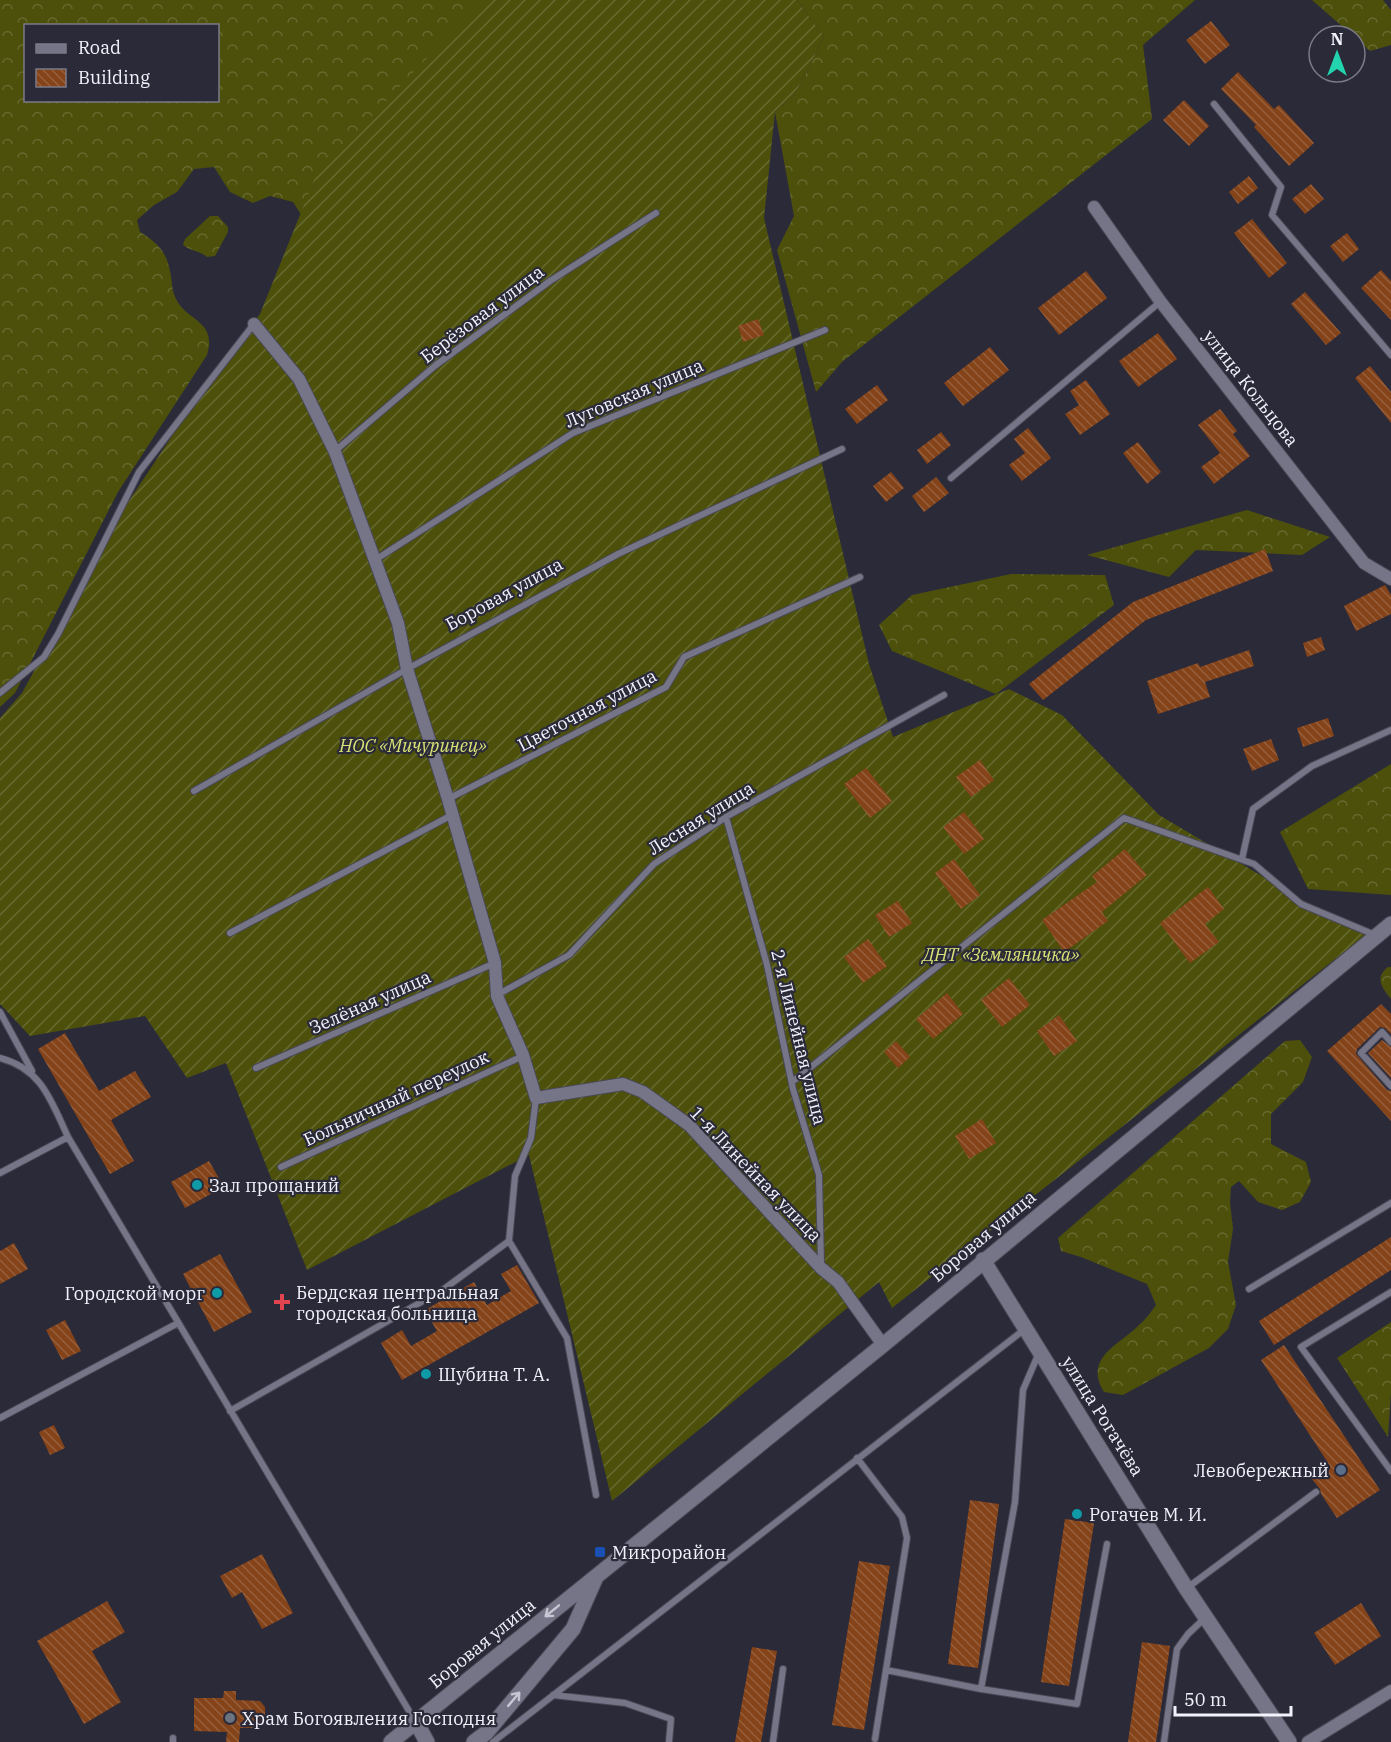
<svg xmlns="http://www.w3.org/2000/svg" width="1391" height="1742" font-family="'IBM Plex Serif',serif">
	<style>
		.forest { fill: url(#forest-crowns); fill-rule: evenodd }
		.garden { fill: url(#garden-furrows) }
		.building { fill: url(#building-back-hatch) }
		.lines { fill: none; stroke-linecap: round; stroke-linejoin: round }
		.service-casing { stroke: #494855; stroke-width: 8 }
		.minor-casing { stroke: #494855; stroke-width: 14 }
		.tertiary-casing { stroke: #494855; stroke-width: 17 }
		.service { stroke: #767587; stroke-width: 6 }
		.minor { stroke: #767587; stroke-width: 12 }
		.tertiary { stroke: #767587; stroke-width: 15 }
		.oneway { stroke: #c7c6d3 }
		.culture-dot { fill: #0f9aa8; stroke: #2b2a39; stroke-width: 2 }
		.health-dot { fill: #e0444e; stroke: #2b2a39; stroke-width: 2 }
		.service-dot { fill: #5c6f8a; stroke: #2b2a39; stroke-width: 2 }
		.transit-dot { fill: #1a4fb4; stroke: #2b2a39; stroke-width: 2 }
		.worship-dot { fill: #6b7280; stroke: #2b2a39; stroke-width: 2 }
		.labels { text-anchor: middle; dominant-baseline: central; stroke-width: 4.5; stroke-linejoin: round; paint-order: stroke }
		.street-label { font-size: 18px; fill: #f2f2fc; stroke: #2b2a39 }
		.park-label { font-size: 18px; font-style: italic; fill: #d9e375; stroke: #2b2a39 }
		.poi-label { font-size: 18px; fill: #f2f2fc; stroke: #2b2a39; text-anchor: start }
	</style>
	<defs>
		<pattern id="forest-crowns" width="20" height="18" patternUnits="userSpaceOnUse" patternTransform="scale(1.5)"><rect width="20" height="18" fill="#4c500b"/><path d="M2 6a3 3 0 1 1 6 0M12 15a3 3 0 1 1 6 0" fill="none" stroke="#666a2f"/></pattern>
		<pattern id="garden-furrows" width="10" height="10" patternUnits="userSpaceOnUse" patternTransform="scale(1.5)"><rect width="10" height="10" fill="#4c500b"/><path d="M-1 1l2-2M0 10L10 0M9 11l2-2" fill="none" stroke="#666a2f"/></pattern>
		<pattern id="building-back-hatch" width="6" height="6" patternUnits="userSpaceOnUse" patternTransform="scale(1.5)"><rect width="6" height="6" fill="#854319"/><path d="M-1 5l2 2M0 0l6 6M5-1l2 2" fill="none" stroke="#975f3b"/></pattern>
	</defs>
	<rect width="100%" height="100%" fill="#2b2a39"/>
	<path class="forest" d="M0,0h550l-248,216 -9,-14 -23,-6 -17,7 -23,-11 -16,-25 -20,2 -17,23 -23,13 -17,15 3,12c20,12 27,21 31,44 1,6 1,13 3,18 9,28 44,24 33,61l-89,137 -103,201 -15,14zM26,26h192v74h-192z
		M797,0h398l-52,45 9,74 -310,243 -26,30 -39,-142 17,-34 -19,-104 20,-18 29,-57z
		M1312,0h71l8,10v35l-21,6z
		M210,216h8l10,11v5l-13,24 -8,1c-7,-6 -16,-6 -24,-12l2,-6z
		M1247,510l83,27 -28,18 -106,-5 -27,27 -82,-22z
		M1011,574l94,1 9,30 -118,89 -104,-43 -13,-26 33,-30z
		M1391,764v131l-83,-6 -28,-57z
		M1388,967h3v32c-9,-11 -17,-21 -3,-32z
		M1300,1040l12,17 -9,25 -32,32v30l35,18 5,20 -11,20 -18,8 -24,-8 -19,-21 -8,6 -1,15 3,27 -5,33 8,43 -8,24 -19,19 -86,47 -19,-3c-21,-34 15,-47 34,-66 7,-6 13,-14 18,-21l-9,-21 -66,-27 -20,-6 -3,-13 227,-197z
		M1391,1322v70l-3,45 -51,-79z"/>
	<path class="garden" d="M482,0h315l27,37 -29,57 -20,18 -11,106 105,446 24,73 116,-48 53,26 97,100 167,99 41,20 -475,374 -13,-26 -267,219 -83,-346 -222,115 -81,-207 -39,15 -42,-62 -115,20 -30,-32v-286l22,-25 101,-183 55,-83 82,-113 56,-139z"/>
	<path class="building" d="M1211,21l19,24 -25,19 -19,-24z
		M1238,72l36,37 5,-4 35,38 -25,23 -35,-39 2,-2 -35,-36z
		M1184,100l25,26 -20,20 -26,-26z
		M1249,176l9,12 -20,16 -9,-12z
		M1311,184l13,15 -19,15 -13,-15z
		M1252,219l35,44 -18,15 -35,-45z
		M1347,233l12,16 -16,13 -13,-16z
		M1381,270l10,11v39l-30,-32z
		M1086,271l21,27 -48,37 -21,-27z
		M1305,292l36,41 -15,12 -35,-41z
		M758,319l6,16 -21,7 -5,-16z
		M1158,333l19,26 -39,28 -19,-26z
		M990,347l19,23 -46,36 -19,-23z
		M1370,366l21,26v31l-36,-45z
		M1086,380l24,34 -30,21 -15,-21 14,-9 -9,-14z
		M877,385l11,15 -31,24 -12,-15z
		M1220,409l17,22 -4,3 17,22 -36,28 -13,-17 19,-14 -22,-28z
		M1028,428l23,30 -29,23 -13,-16 16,-12 -11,-14z
		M941,432l10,13 -24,19 -10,-14z
		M1138,442l23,30 -14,12 -24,-31z
		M891,472l13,16 -18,14 -13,-16z
		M936,477l13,16 -25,19 -12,-16z
		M1265,549l8,22 -127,49 -103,80 -14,-16 104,-82z
		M1385,585l6,10v19l-35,17 -12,-25z
		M1321,637l4,13 -18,7 -4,-14z
		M1249,650l5,16 -49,16 5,15 -52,17 -11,-33 51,-18 2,4z
		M1328,718l6,18 -31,11 -6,-19z
		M1271,739l8,21 -27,11 -9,-22z
		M980,760l14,20 -23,17 -15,-20z
		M866,768l26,33 -22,17 -26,-34z
		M964,812l20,27 -20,15 -21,-27z
		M1125,849l22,26 -45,37 6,9 -44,31 -22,-32 55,-38 -5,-6z
		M954,859l26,36 -19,14 -26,-36z
		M1208,887l16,22 -19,15 14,18 -29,21 -30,-40z
		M898,901l14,22 -23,14 -14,-22z
		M868,939l19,27 -24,17 -19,-26z
		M1009,978l21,27 -28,22 -21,-27z
		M947,993l16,21 -30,25 -17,-20z
		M1381,1004l10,10v20l-6,-6 -5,-1 -23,22 -1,5 31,36 4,1v30l-64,-70z
		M1059,1015l18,26 -23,15 -17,-25z
		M65,1033l34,58 36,-20 16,26 -40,23 23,41 -24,13 -72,-125z
		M1382,1040l9,7v31l-23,-25z
		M896,1041l14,16 -12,11 -14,-16z
		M982,1119l14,24 -27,16 -14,-23z
		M209,1161l15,26 -39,21 -14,-26z
		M1391,1237v33l-117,75 -15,-24z
		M14,1243l14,26 -28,15v-33z
		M220,1254l32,58 -38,20 -31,-58z
		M517,1265l22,38 -137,77 -21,-37 21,-13 9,16 26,-15 -12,-21 49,-28 13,23 24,-14 -10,-17z
		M65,1320l16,31 -19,9 -16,-30z
		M1284,1345l96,145 -43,28 -16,-24 -1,-5 -9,-11 19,-12 -69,-106z
		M54,1425l11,23 -15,7 -11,-23z
		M970,1500l29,4 -21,164 -30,-4z
		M1065,1519l29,4 -25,163 -28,-4z
		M262,1554l31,59 -31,16 -20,-37 -10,6 -12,-22z
		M859,1561l31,5 -26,164 -32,-5z
		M107,1601l18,31 -33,19 29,51 -37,22 -47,-83z
		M1361,1603l20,33 -46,29 -21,-32z
		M1142,1642l28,4 -14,96h-28z
		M752,1647l25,4 -16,91h-26z
		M224,1691h12v9l24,1 5,6v15l-5,6h-20l-1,14h-13l1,-10 -33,-1v-33h29z"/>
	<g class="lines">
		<defs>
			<path id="service" d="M1214,104l67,83 -9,28 119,140
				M335,451l101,-86 114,-84 106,-68
				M951,478l209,-176
				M375,560l198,-127 252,-103
				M0,693l44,-36 14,-23 81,-162 115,-148
				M194,791l213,-122 211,-115 224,-105
				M448,799l218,-112 18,-30 176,-80
				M726,817l41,148 26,124 26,86 2,89
				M1242,859l11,-50 59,-43 79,-36
				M230,933l222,-118
				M497,995l72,-40 85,-91 72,-47 218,-122
				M0,1012l32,59
				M1391,1042l-9,-10 -21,21 30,33
				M0,1058c42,11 51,43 68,79
				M256,1068l239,-105
				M792,1082l332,-264 130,46 47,40 74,31
				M281,1167l242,-111
				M0,1173l68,-36 347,584
				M509,1241l6,-65 16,-38 5,-40
				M1249,1289l142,-86
				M1391,1292l-90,55 90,124
				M230,1411l214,-122 65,-48 58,97 29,157
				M0,1418l178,-95
				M857,1458l45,59 5,21 -32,201
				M1187,1588l129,-96
				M886,1670l95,19 96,15 30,-160
				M981,1689l34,-187 8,-112 15,-35
				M553,1695l72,8 46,16 -2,23
				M173,1742v-4
				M493,1742l532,-413
				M773,1742l10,-73
				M1164,1742l13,-93 11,-15 17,-16"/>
			<path id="minor" d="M1094,207l66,94 204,262 27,16
				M254,324l45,55 36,73 63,171 9,46 41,130 47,164 2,33 26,59 13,43 87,-14 20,8 46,33 132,143 17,14 45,63
				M1308,1742l83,-51"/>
			<path id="tertiary" d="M983,1260l203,328 103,154
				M416,1722l11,20
				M391,1742l492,-397 508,-421
				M474,1742l12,-9 87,-104 23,-52"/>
		</defs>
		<use href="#service" class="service-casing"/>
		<use href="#minor" class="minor-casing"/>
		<use href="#tertiary" class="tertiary-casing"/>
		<use href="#service" class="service"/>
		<use href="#minor" class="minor"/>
		<use href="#tertiary" class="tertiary"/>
	</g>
	<defs><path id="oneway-shaft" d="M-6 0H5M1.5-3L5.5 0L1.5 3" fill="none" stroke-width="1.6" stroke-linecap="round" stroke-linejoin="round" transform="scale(1.5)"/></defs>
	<g class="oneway">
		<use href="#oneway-shaft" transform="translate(552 1611) rotate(141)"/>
		<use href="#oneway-shaft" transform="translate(514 1699) rotate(-50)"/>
	</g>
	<g class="culture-dot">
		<circle cx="197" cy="1185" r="6"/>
		<circle cx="217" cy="1293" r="6"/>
		<circle cx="426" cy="1374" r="6"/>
		<circle cx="1077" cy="1514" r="6"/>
	</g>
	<path class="health-dot" d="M279 1293h6v6h6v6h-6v6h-6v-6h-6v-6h6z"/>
	<circle class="service-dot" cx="1341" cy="1470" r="6"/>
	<rect class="transit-dot" x="594" y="1546" width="12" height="12" rx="3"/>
	<circle class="worship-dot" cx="230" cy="1718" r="6"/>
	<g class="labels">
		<g class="street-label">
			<text transform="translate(482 314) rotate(-37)">Берёзовая улица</text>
			<text transform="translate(1251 388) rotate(52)">улица Кольцова</text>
			<text transform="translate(634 393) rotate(-23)">Луговская улица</text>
			<text transform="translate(504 594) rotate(-29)">Боровая улица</text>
			<text transform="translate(587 710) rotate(-28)">Цветочная улица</text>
			<text transform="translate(701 818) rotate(-32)">Лесная улица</text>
			<text transform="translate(370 1002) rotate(-24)">Зелёная улица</text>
			<text transform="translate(799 1037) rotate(76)">2-я Линейная улица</text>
			<text transform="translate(396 1098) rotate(-25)">Больничный переулок</text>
			<text transform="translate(756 1174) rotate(46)">1-я Линейная улица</text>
			<text transform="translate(983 1236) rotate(-40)">Боровая улица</text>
			<text transform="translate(1103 1416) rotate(58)">улица Рогачёва</text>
			<text transform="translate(482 1643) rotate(-39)">Боровая улица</text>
		</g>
		<g class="park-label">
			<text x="413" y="745">НОС «Мичуринец»</text>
			<text x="1001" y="954">ДНТ «Земляничка»</text>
		</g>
		<g class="poi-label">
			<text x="209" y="1185">Зал прощаний</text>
			<text x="296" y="1292">Бердская центральная<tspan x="296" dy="21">городская больница</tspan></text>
			<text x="205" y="1293" text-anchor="end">Городской морг</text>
			<text x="438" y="1374">Шубина Т. А.</text>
			<text x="1329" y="1470" text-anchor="end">Левобережный</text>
			<text x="1089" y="1514">Рогачев М. И.</text>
			<text x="612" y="1552">Микрорайон</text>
			<text x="242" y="1718">Храм Богоявления Господня</text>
		</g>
	</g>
	<rect x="24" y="24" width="195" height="78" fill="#2b2a39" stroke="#7b7a87" stroke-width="1.5"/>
	<rect x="36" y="44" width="30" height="9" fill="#767587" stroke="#7b7a87" stroke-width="1.5"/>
	<text x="78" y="54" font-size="18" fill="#f2f2fc">Road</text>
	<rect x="36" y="69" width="30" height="18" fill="url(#building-back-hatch)" stroke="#7b7a87" stroke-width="1.5"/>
	<text x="78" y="84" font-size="18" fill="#f2f2fc">Building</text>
	<g transform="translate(1337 54)"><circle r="28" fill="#2b2a39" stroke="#7b7a87" stroke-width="1.5"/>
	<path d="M0-4.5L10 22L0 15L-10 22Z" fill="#22d5af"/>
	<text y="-9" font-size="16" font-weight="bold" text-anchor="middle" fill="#f2f2fc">N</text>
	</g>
	<path d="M1175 1706v9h116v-9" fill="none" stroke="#f2f2fc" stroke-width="3"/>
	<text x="1184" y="1706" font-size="18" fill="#f2f2fc" stroke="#2b2a39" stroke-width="4.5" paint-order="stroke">50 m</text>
</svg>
